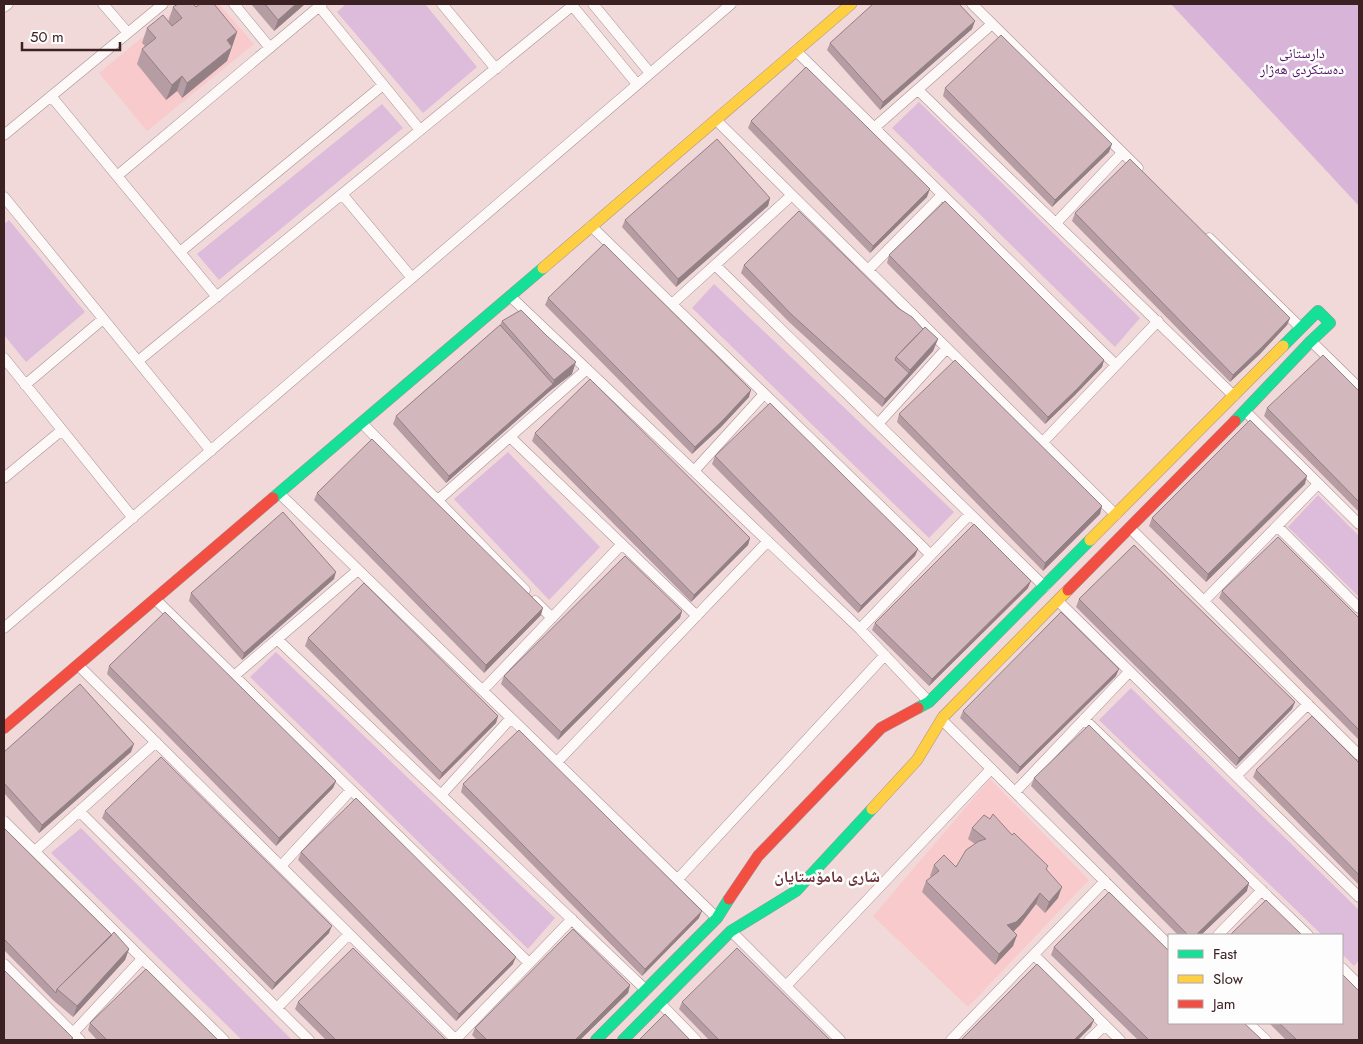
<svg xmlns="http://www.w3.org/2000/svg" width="1363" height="1044" font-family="Jost,'Noto Naskh Arabic',sans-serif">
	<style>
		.built { fill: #f8cacb }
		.green { fill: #dcbcda }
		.forest { fill: #d9b4d9 }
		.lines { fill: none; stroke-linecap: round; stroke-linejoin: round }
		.street-casing { stroke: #a79192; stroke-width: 11 }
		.fast-casing { stroke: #a79192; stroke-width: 12 }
		.slow-casing { stroke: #a79192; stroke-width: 12 }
		.jam-casing { stroke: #a79192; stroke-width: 12 }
		.street { stroke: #fdf9f9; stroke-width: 10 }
		.fast { stroke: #16e098; stroke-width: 11 }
		.slow { stroke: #ffcf43; stroke-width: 11 }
		.jam { stroke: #f24e42; stroke-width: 11 }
		.wall { fill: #b59da3 }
		.shaded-wall { fill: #938084 }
		.building { fill: #d2b7bd; stroke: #938084 }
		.labels { text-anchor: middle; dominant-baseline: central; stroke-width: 5; stroke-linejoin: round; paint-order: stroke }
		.park-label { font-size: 14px; fill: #4f1162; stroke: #fdfdfd }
		.quarter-label { font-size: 16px; font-weight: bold; fill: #6d3237; stroke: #fdfdfd }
	</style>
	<rect width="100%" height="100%" fill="#f1d9da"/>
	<path class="built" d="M183,4h36l35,40 -107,87 -48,-58z
		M990,779l99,101 -121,127 -95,-91z"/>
	<path class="green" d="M346,4h79l52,63 -54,46 -86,-101z
		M919,102l221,216 -25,29 -223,-219z
		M382,104l21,24 -184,152 -22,-26z
		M9,220l76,92 -59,50 -22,-27v-111z
		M714,284l240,228 -25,26 -237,-230z
		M508,452l92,95 -51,53 -95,-101z
		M1318,495l41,41v61l-71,-70z
		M276,652l279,266 -27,31 -278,-272z
		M1131,688l228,222v50l-5,6 -12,-12v-19h-20l-223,-215z
		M81,828l211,212h-50l-191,-187z"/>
	<path class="forest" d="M1171,4h188v202z"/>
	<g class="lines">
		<defs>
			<path id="street" d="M103,4l25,29
				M234,4l36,44
				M442,4l54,65
				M571,4l66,80
				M593,4l57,69
				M972,4l166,164
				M319,6l101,124
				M4,7l4,-3
				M796,51l320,314
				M918,90l316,306
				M51,96l166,201
				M716,120l400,395
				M874,128l118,-104
				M4,135l159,-131
				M117,176l205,-172
				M342,194l70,84
				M4,197l207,254
				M1056,223l66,-70
				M591,226l340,329
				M1209,238l92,90
				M180,252l203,-167
				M715,265l330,322
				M868,270l74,-75
				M510,296l350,333 69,73
				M672,304l120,-109
				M1311,341l48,47
				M4,358l129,160
				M138,361l434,-355
				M25,385l78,-66
				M1245,411l114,113
				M362,423l163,167
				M878,424l69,-76
				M510,437l187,179
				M1042,443l116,-122
				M694,471l70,-77
				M4,478l58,-48
				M279,493l438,425
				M438,500l149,-131
				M1277,526l82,82
				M1130,528l229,227
				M155,599l374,364
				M535,601l17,17
				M1058,601l301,296
				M1204,601l114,-117
				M4,628l727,-624
				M860,629l110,-115
				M277,639l369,351
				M78,665l378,375
				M234,676l124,-106
				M483,690l139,-146
				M1084,719l224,216
				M942,720l227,225
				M557,762l211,-221
				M1236,776l72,-72
				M1015,792l114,-120
				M441,795l70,-77
				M79,811l230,229
				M4,821l220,219
				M35,851l121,-109
				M281,866l70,-76
				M678,879l207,-224
				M731,931l109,109
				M1218,935l44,-45
				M1034,955l86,85
				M4,964l76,76
				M1342,968l17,17
				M786,986l205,-217
				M660,1003l36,37
				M277,1008l72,-74
				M1248,1023l18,17
				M73,1033l69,-74
				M455,1040l117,-121
				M951,1040l154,-159
				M1089,1040l16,-15"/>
			<path id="fast" d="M1235,421l76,-80 19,-18 -12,-12 -35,35
				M273,498l270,-230
				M918,708l11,-6 161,-162
				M596,1040l121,-122 12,-19
				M623,1040l108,-109 65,-40 76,-82"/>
			<path id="slow" d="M543,268l308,-264
				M1090,540l193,-194
				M872,809l45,-49 26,-43 125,-127"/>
			<path id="jam" d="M1068,590l167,-169
				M4,728l269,-230
				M729,899l29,-43 123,-128 37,-20"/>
		</defs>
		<use href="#street" class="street-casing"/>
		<use href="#fast" class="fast-casing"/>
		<use href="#slow" class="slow-casing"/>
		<use href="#jam" class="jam-casing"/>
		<use href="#street" class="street"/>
		<use href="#fast" class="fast"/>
		<use href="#slow" class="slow"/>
		<use href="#jam" class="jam"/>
	</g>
	<path class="wall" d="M251,4h54l-31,27z
		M173,7h23l41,25 -10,29 -45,37 -5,-7 -11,9 -29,-36 5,-15 3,-3 -3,-3 5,-15 21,-6z
		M972,29l-92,81 -53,-60 3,-7z
		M945,88l164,64 -57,55 -109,-111z
		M751,121l176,76 -57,56 -122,-125z
		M770,198l-2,8 -92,81 -54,-60 3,-7z
		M1075,213l215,105 -3,7 -27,29 -30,28 -158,-161z
		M889,255l215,105 -2,7 -28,29 -29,28 -158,-161z
		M744,265l179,64 15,10 -5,12 -51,56 -93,-85 -48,-49z
		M548,298l201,99 -28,30 -29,27 -147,-149z
		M502,321l70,53 -22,17 -104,92 -53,-59 3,-8 104,-91z
		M1359,391v121l-95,-96 3,-8z
		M899,414l203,92 -2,8 -57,57 -146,-149z
		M535,433l215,105 -2,7 -57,57 -159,-161z
		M715,456l203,93 -3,7 -57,57 -146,-149z
		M1305,484l-99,98 -57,-56 3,-8z
		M317,493l224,122 -57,58 -170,-173z
		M334,579l-92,81 -53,-59 2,-8z
		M1028,588l-99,98 -57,-56 3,-7z
		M1222,591l137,27v122l-140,-142z
		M1079,599l216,103 -3,7 -56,57 -160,-159z
		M682,611l-2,7 -122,122 -57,-56 3,-8z
		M308,638l190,78 -2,7 -57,57 -134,-134z
		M109,666l227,115 -3,7 -57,58 -169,-172z
		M1116,676l-99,98 -57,-56 3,-7z
		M4,752h127l-92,81 -35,-40z
		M1359,763v122l-106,-108 3,-7z
		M1034,778l213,113 -46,44h-23l-147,-149z
		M463,784l236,134 -57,58 -181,-184z
		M105,811l224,122 -57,57 -170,-172z
		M990,819l22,16 35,34 11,29 -13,15 -9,-9 -16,21 -7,6 4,4 -4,11 -18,19 -73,-73 4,-11 5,-4 -1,-1 4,-11 22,2 19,-23 -7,-5 4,-11z
		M4,828l108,107 17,14 -4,11 -52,57 -20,-17 -49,-50z
		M301,852l212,112 -57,57 -158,-161z
		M1054,947l208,93h-124l-87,-85z
		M630,985l-2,8 -48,47h-103l-5,-5 3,-7z
		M298,1002l148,38h-120l-31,-31z
		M682,1002l148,38h-121l-30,-31z
		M90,1023l128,17h-121l-9,-10z
		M1269,1023h73l17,17h-73z"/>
	<path class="shaded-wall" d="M296,4h9l-31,27 4,-11z
		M975,21l-3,8 -92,81 3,-8z
		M237,32l-5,15 -5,-7z
		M232,47l-5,14 -45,37 5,-15z
		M182,76l-5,15 -11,9 6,-15z
		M1112,144l-3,8 -57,55 3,-7z
		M930,189l-3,8 -57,56 3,-7z
		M770,198l-2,8 -92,81 2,-8z
		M1290,318l-3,7 -27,29 -30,28 3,-7z
		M938,339l-5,12 -51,56 3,-8 24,-26 1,-3z
		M1104,360l-2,7 -28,29 -29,28 3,-7z
		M576,362l-4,12 -22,17 -104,92 3,-7 104,-92 1,-4z
		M751,390l-2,7 -28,30 -29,27 3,-7z
		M1307,476l-2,8 -99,98 2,-8z
		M1102,506l-2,8 -57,57 2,-8z
		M750,538l-2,7 -57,57 3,-7z
		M918,549l-3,7 -57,57 3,-7z
		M336,572l-2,7 -92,81 2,-7z
		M1031,581l-3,7 -99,98 3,-7z
		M543,608l-2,7 -57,58 2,-8z
		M682,611l-2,7 -122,122 3,-8z
		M1119,669l-3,7 -99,98 3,-7z
		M1295,702l-3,7 -56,57 3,-8z
		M498,716l-2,7 -57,57 3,-7z
		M134,744l-3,8 -92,81 3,-8z
		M336,781l-3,7 -57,58 3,-8z
		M1249,883l-2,8 -46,44h-5z
		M1062,887l-4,11 -13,15 4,-11z
		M1040,893l-4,11 -16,21 -8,8 -5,-8z
		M702,911l-3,7 -57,58 3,-7z
		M332,926l-3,7 -57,57 3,-7z
		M1017,935l-4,11 -18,19 4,-11z
		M129,949l-4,11 -52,57 4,-11z
		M516,957l-3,7 -57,57 3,-7z
		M630,985l-2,8 -48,47h-5z
		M1094,1020l-3,7 -13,13h-4z"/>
	<path class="building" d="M178,4h15l3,3 4,-3h14l23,28 -10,8 5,7 -45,36 -5,-7 -10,9 -30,-36 14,-11 -9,-10 16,-13 9,11 10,-8 -9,-11z
		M265,4h31l-18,16z
		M873,4h86l16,17 -92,81 -53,-59z
		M1001,35l111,109 -57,56 -110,-112z
		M806,67l124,122 -57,57 -122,-125z
		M717,139l53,59 -92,81 -53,-59z
		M1130,159l160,159 -28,29 -29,28 -158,-162z
		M945,201l159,159 -27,29 -29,28 -159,-162z
		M799,211l99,97 14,9 11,12 -27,28 -1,3 14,13 -24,26 -94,-85 -47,-49z
		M604,244l147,146 -27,29 -29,28 -147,-149z
		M521,310l26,26 29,26 -22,18 -52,-59z
		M500,325l53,59 -104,92 -53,-60z
		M925,327l13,12 -28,31 -14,-13z
		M1323,355l36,36v111l-92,-94z
		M955,360l147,146 -57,57 -146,-149z
		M590,379l160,159 -56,57 -159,-162z
		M770,403l148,146 -57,57 -146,-150z
		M1250,420l57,56 -99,98 -56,-56z
		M372,439l171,169 -57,57 -169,-172z
		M283,512l53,60 -92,81 -53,-60z
		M974,524l57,57 -99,98 -57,-56z
		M1278,537l81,81v112l-137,-139z
		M1134,545l161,157 -56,56 -160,-159z
		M625,556l57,55 -121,121 -57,-56z
		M364,583l134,133 -56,57 -134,-135z
		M165,612l171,169 -57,57 -170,-172z
		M1061,612l58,57 -99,98 -57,-56z
		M80,684l54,60 -92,81 -38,-42v-31z
		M1312,716l47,47v112l-103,-105z
		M1089,725l160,158 -53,52h-8l-154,-157z
		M519,730l183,181 -57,58 -182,-185z
		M161,757l171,169 -57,57 -170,-172z
		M356,798l160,159 -57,57 -158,-162z
		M993,814l19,21 2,-2 34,33 -2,3 16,18 -13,15 -9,-9 -16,21 -8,8 -9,3 10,10 -18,19 -73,-73 13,-10 -5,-6 10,-10 12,12 10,-17 13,-9 7,-2 -14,-11 12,-13 6,4z
		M4,828l108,107 -55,54 -1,4 -52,-54z
		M1109,892l60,59v72h75l18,17h-113l-95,-93z
		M1266,900l36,35h-72z
		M573,929l57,56 -55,55h-88l-12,-12z
		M114,932l15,17 -52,57 -20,-17z
		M353,948l93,92h-110l-38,-38z
		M737,948l93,92h-111l-37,-38z
		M1037,964l57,56 -20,20h-113z
		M146,969l72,71h-111l-17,-17z
		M4,970l69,68 -3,2h-66z
		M1342,974l17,17v49h-62l-18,-17h63z
		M665,1014l25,26h-51z"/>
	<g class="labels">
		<g class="park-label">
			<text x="1302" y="53">دارستانی<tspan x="1302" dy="16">دەستکردی هەژار</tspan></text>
		</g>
		<g class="quarter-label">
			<text x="827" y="876">شاری مامۆستایان</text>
		</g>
	</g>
	<rect width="1363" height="1044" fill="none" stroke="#3c2123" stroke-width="10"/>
	<rect x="1168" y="934" width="175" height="90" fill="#fdfdfd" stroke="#b0a5a6"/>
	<rect x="1178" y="950" width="25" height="8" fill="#16e098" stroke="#b0a5a6"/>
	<text x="1213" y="959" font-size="15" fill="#3c2123">Fast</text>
	<rect x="1178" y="975" width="25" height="8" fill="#ffcf43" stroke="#b0a5a6"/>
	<text x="1213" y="984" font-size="15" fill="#3c2123">Slow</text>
	<rect x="1178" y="1000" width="25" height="8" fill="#f24e42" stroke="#b0a5a6"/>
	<text x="1213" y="1009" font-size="15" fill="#3c2123">Jam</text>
	<path d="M22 42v8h98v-8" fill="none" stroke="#3c2123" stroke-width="2.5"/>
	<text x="30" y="42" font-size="15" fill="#3c2123" stroke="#fdfdfd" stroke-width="4" paint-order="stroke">50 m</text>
</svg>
